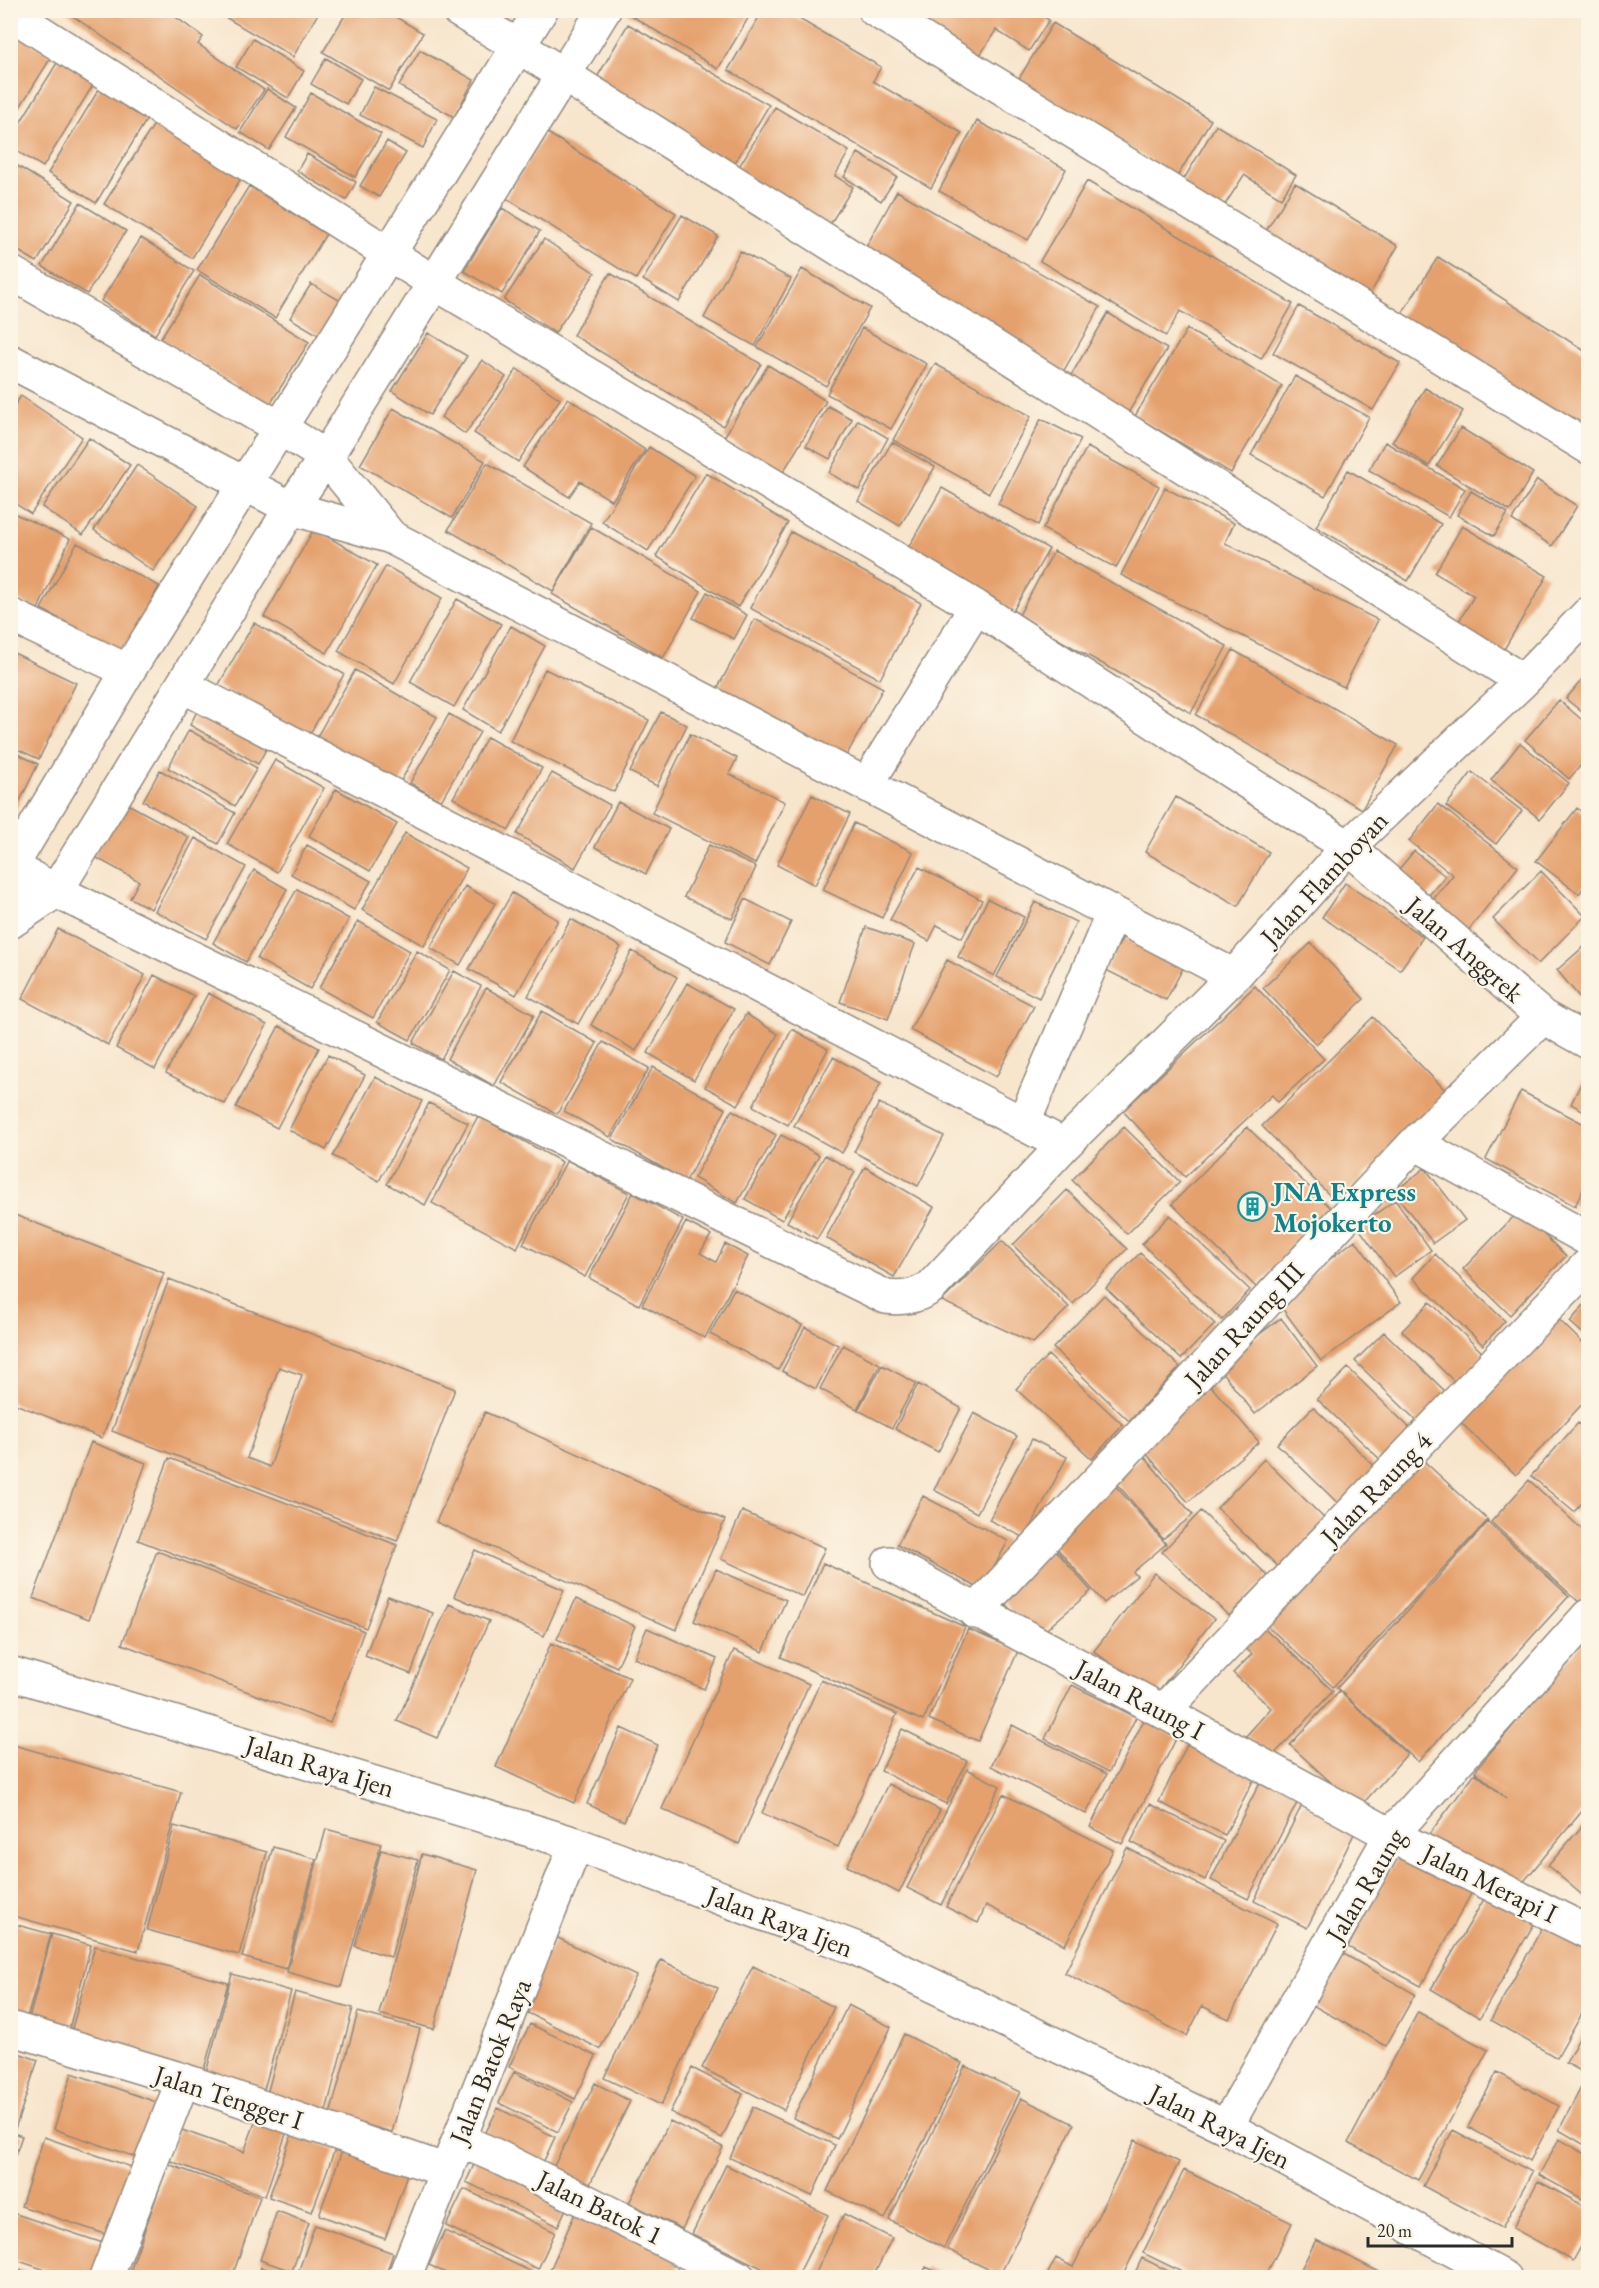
<svg xmlns="http://www.w3.org/2000/svg" width="1599" height="2288" font-family="'EB Garamond',serif">
	<style>
		.building { fill: #e5a16d; fill-rule: evenodd }
		.lines { fill: none; stroke-linecap: round; stroke-linejoin: round }
		.street-casing { stroke: #91887c; stroke-width: 36 }
		.secondary-casing { stroke: #91887c; stroke-width: 36 }
		.street { stroke: #fff; stroke-width: 33 }
		.secondary { stroke: #fff; stroke-width: 33 }
		.labels { text-anchor: middle; dominant-baseline: central; stroke-width: 4.5; stroke-linejoin: round; paint-order: stroke }
		.street-label { font-size: 27px; fill: #2b2b2b; stroke: #fcf5e5 }
		.culture-label { font-size: 27px; font-weight: bold; fill: #0d838f; stroke: #fcf5e5; text-anchor: start }
	</style>
	<rect width="100%" height="100%" fill="#fcf5e5"/>
	<filter id="ink" filterUnits="userSpaceOnUse"><feTurbulence type="fractalNoise" baseFrequency=".0167" numOctaves="2"/><feDisplacementMap in="SourceGraphic" scale="12" xChannelSelector="R" yChannelSelector="G"/><feConvolveMatrix kernelMatrix="1 2 1 2 8 2 1 2 1" color-interpolation-filters="sRGB"/></filter>
	<filter id="wash" filterUnits="userSpaceOnUse"><feTurbulence type="fractalNoise" baseFrequency=".008" numOctaves="4" result="noise"/><feDisplacementMap in="SourceGraphic" scale="24" xChannelSelector="R" yChannelSelector="G"/><feGaussianBlur stdDeviation="1.35" result="paint"/><feColorMatrix in="noise" values="0 0 0 0 0 0 0 0 0 0 0 0 0 0 0 0 0 1.4 0 .05"/><feComposite in="paint" operator="in"/></filter>
	<g filter="url(#wash)">
		<rect width="100%" height="100%" fill="#f7e5cc"/>
		<g id="blocks">
			<path class="building" d="M64,10h102l37,27 -5,7 66,46 -27,39z
				M213,10h107l-27,47z
				M348,10h36l39,23 -34,58 -66,-39z
				M482,10h29l-7,13z
				M622,10h131l-35,59z
				M763,10h21l97,57 -8,14 89,52 -31,55 -203,-118z
				M892,10h141l16,10 -20,31 -33,-21 -21,33z
				M1053,23l158,97 -34,57 -159,-97z
				M628,24l141,81 -36,61 -141,-80z
				M10,30l42,26 -42,67z
				M253,39l51,32 -16,27 -52,-31z
				M420,50l54,30 -20,37 -55,-31z
				M60,58l36,22 -53,87 -33,-20v-8z
				M326,58l35,21 -15,25 -35,-20z
				M102,84l48,30 -54,89 -48,-30z
				M374,87l63,32 -14,29 -63,-33z
				M267,89l29,19 -27,42 -29,-18z
				M311,93l70,41 -26,43 -69,-40z
				M775,107l74,44 -14,25 18,11 -24,39 -92,-56z
				M156,121l87,54 -51,83 -88,-54z
				M977,121l89,48 -38,71 -89,-49z
				M1216,125l80,50 -15,23 -37,-23 -25,39 -41,-25z
				M546,132l130,81 -40,66 -130,-81z
				M387,141l19,12 -27,44 -19,-11z
				M858,153l39,24 -16,24 -37,-24z
				M307,154l49,28 -10,18 -49,-29z
				M16,165l58,36 -37,61 -27,-16v-73z
				M1087,181l206,123 -32,55 -81,-48 -14,25 -126,-75z
				M1295,183l103,63 -31,53 -104,-63z
				M249,186l77,48 -51,84 -78,-48z
				M897,191l203,116 -37,65 -202,-116z
				M80,203l46,28 -39,63 -45,-28z
				M502,208l38,23 -38,63 -38,-23z
				M682,215l36,21 -39,66 -36,-22z
				M141,238l53,33 -39,64 -54,-34z
				M544,239l51,34 -40,60 -51,-33z
				M740,251l51,28 -36,67 -51,-28z
				M1438,257l150,96v85l-189,-120z
				M802,269l68,39 -44,78 -69,-39z
				M610,273l151,91 -38,62 -150,-91z
				M200,275l109,67 -40,64 -109,-67z
				M311,284l30,17 -21,35 -30,-18z
				M1299,306l101,57 -27,47 -100,-57z
				M1108,313l59,36 -39,64 -58,-36z
				M862,328l65,36 -36,65 -64,-35z
				M1187,329l95,57 -51,87 -96,-57z
				M428,333l39,23 -37,59 -38,-24z
				M482,360l24,17 -41,57 -24,-17z
				M935,364l96,52 -42,77 -96,-53z
				M768,365l58,36 -44,73 -58,-37z
				M517,369l43,30 -42,63 -44,-29z
				M1295,376l74,41 -44,79 -74,-41z
				M1425,388l38,23 -34,55 -37,-24z
				M21,396l61,41 -51,77 -21,-14v-88z
				M568,398l77,52 -33,51 -32,-20 -11,16 -46,-30z
				M828,406l24,13 -22,40 -24,-13z
				M393,408l92,53 -33,57 -92,-53z
				M1041,419l40,20 -43,86 -40,-21z
				M858,420l30,18 -29,52 -30,-17z
				M1461,428l72,45 -23,38 -73,-45z
				M89,438l41,27 -47,70 -41,-28z
				M892,442l43,25 -35,59 -42,-25z
				M1385,442l80,47 -16,28 -80,-47z
				M649,447l46,29 -47,75 -46,-29z
				M1087,447l72,39 -43,82 -73,-39z
				M487,463l104,60 -38,68 -105,-61z
				M137,465l61,41 -45,65 -59,-41z
				M1348,470l93,54 -33,57 -92,-54z
				M706,473l82,50 -50,84 -82,-51z
				M1537,480l40,26 -25,40 -40,-26z
				M942,488l107,61 -36,62 -106,-61z
				M1165,488l69,35 -9,20 153,77 -34,67 -223,-112z
				M1471,491l37,22 -14,23 -37,-21z
				M11,512l59,27 -32,70 -28,-12z
				M1462,526l85,50 -48,82 -46,-27 21,-35 -39,-23z
				M591,527l110,64 -38,67 -111,-64z
				M314,529l63,36 -50,88 -63,-36z
				M791,532l130,71 -41,76 -130,-71z
				M77,543l82,43 -35,67 -83,-44z
				M1054,551l173,95 -36,67 -173,-96z
				M386,566l56,32 -48,86 -56,-33z
				M707,592l40,23 -13,24 -41,-21z
				M457,599l44,25 -47,83 -44,-25z
				M755,619l128,69 -38,70 -128,-69z
				M254,623l90,51 -36,63 -90,-51z
				M511,626l34,20 -47,85 -35,-21z
				M1233,650l165,95 -36,64 -166,-94z
				M10,651l66,32 -37,76 -29,-13z
				M545,669l104,51 -35,72 -104,-51z
				M355,670l82,47 -39,69 -83,-46z
				M1588,672v45l-22,-18z
				M1559,700l29,25v32l-19,22 -44,-39z
				M202,702l69,38 -13,24 -68,-39z
				M661,712l26,13 -30,61 -27,-14z
				M449,714l31,18 -39,69 -31,-18z
				M189,730l68,38 -22,38 -67,-38z
				M690,734l47,24 -8,16 56,28 -30,62 -103,-51z
				M487,737l55,31 -33,62 -56,-32z
				M1520,743l49,40 -29,36 -49,-39z
				M10,750l28,14 -28,57z
				M275,760l49,28 -47,84 -50,-28z
				M160,770l75,43 -17,31 -75,-43z
				M1472,772l50,39 -26,33 -50,-38z
				M552,773l58,32 -35,63 -58,-34z
				M336,789l61,35 -27,47 -61,-35z
				M812,795l38,19 -35,71 -38,-20z
				M1176,797l93,55 -31,54 -93,-54z
				M122,801l67,36 -38,72 -21,-11 9,-17 -46,-25z
				M618,802l51,27 -23,45 -51,-27z
				M1438,804l80,63 -54,69 -37,-29 26,-32 -44,-34z
				M1577,808l11,9v65l-9,12 -43,-33z
				M854,823l59,29 -31,66 -59,-28z
				M405,833l62,35 -43,78 -62,-36z
				M195,838l51,29 -40,72 -51,-28z
				M307,845l64,36 -17,29 -63,-36z
				M709,845l47,22 -24,52 -48,-22z
				M1414,851l31,25 -20,24 -30,-26z
				M919,867l63,33 -20,38 -25,-13 -8,16 -39,-21z
				M254,870l33,19 -41,73 -33,-19z
				M1541,871l44,45 -47,48 -45,-45z
				M1345,883l78,54 -23,33 -78,-53z
				M465,886l30,17 -35,62 -30,-17z
				M297,889l52,30 -39,70 -53,-30z
				M512,893l46,27 -42,75 -47,-26z
				M745,899l46,23 -21,43 -45,-23z
				M988,899l36,18 -30,59 -36,-19z
				M1035,902l41,20 -37,76 -42,-21z
				M571,919l50,28 -43,77 -50,-28z
				M358,921l52,30 -37,67 -54,-30z
				M866,927l49,17 -27,75 -48,-17z
				M58,929l87,46 -37,70 -86,-46z
				M1123,937l60,31 -17,32 -60,-30z
				M1311,943l53,56 -48,45 -53,-56z
				M1588,943v58l-3,3 -28,-34z
				M417,951l33,19 -40,70 -33,-18z
				M632,951l45,26 -41,74 -45,-26z
				M947,960l87,46 -38,71 -86,-47z
				M454,971l27,15 -40,73 -28,-16z
				M154,975l40,21 -39,73 -39,-21z
				M687,983l47,26 -40,71 -46,-27z
				M1255,986l69,73 -46,43 -6,-7 -87,82 -62,-66z
				M486,988l48,27 -40,71 -47,-27z
				M208,993l59,32 -42,79 -59,-31z
				M542,1011l55,32 -40,71 -56,-32z
				M746,1014l32,20 -40,71 -33,-18z
				M1373,1017l75,76 -111,110 -75,-77z
				M279,1026l40,22 -42,80 -41,-21z
				M792,1029l36,20 -40,76 -35,-19z
				M603,1042l46,26 -39,69 -46,-26z
				M328,1055l37,20 -39,75 -37,-20z
				M833,1057l48,26 -39,70 -48,-27z
				M653,1067l73,42 -40,72 -74,-42z
				M1588,1069v44l-17,-9z
				M375,1077l47,24 -43,80 -46,-25z
				M1521,1091l67,35v53l-13,27 -89,-47z
				M429,1103l39,20 -43,82 -38,-21z
				M879,1103l65,33 -26,50 -64,-34z
				M732,1110l44,25 -39,68 -43,-25z
				M478,1116l84,46 -45,86 -85,-45z
				M1124,1127l56,55 -53,52 -55,-54z
				M1247,1127l85,82 -76,78 -84,-83z
				M781,1135l38,20 -37,65 -37,-21z
				M825,1155l30,17 -38,67 -30,-17z
				M567,1160l62,33 -44,84 -62,-33z
				M865,1167l69,40 -40,70 -68,-39z
				M1425,1168l40,52 -32,23 -39,-51z
				M1067,1190l60,59 -54,55 -60,-59z
				M633,1193l50,27 -44,85 -50,-27z
				M1395,1200l36,50 -37,27 -36,-50z
				M1519,1211l47,45 -56,59 -47,-46z
				M10,1213l154,60 -62,165 -92,-36z
				M1170,1215l80,75 -28,30 -80,-76z
				M686,1222l25,13 -11,18 16,9 9,-18 23,12 -43,82 -63,-33z
				M1355,1240l46,62 -80,59 -45,-61z
				M1002,1241l67,66 -36,36 -91,-42z
				M1140,1253l75,71 -34,35 -75,-71z
				M1435,1254l70,67 -22,24 -70,-67z
				M169,1279l286,110 -58,152 -285,-110zM279,1367l23,8 -32,92 -23,-9z
				M734,1289l68,36 -24,45 -68,-36z
				M1104,1295l76,72 -51,54 -76,-73z
				M1588,1300v38l-18,-16z
				M1430,1302l54,52 -28,29 -54,-52z
				M1552,1313l36,35v50l-72,77 -62,-59z
				M1281,1318l36,48 -62,48 -38,-48z
				M805,1327l33,18 -22,44 -34,-18z
				M1384,1332l64,62 -28,30 -65,-63z
				M843,1345l37,19 -23,45 -37,-20z
				M1048,1355l75,70 -31,34 -76,-70z
				M882,1365l34,18 -24,45 -34,-18z
				M1348,1368l69,67 -30,31 -70,-67z
				M918,1384l43,24 -23,44 -43,-23z
				M1210,1385l49,57 -71,60 -49,-57z
				M1313,1407l73,70 -36,38 -73,-71z
				M485,1412l240,108 -49,110 -240,-108z
				M974,1413l43,23 -40,77 -43,-23z
				M1578,1423l10,9v64l-14,16 -43,-36z
				M1032,1439l35,18 -42,81 -36,-18z
				M91,1442l55,21 -57,156 -56,-21z
				M1414,1452l74,68 -155,167 -73,-68z
				M1143,1455l50,60 -30,24 -49,-59z
				M169,1458l228,87 -31,83 -228,-88z
				M1264,1459l69,68 -46,48 -70,-67z
				M1529,1480l59,55v60l-7,9 -90,-82z
				M1114,1484l52,60 -33,28 4,4 -33,27 -55,-64z
				M923,1496l85,45 -26,49 -85,-45z
				M742,1511l83,37 -22,49 -82,-38z
				M1201,1511l67,65 -39,40 -67,-64z
				M1488,1522l81,74 -151,166 -81,-74z
				M1054,1548l37,43 -56,48 -36,-43z
				M475,1550l89,40 -20,46 -90,-40z
				M157,1551l207,80 -34,92 -208,-79z
				M823,1563l142,64 -42,94 -142,-64z
				M716,1569l70,31 -23,52 -69,-31z
				M1154,1573l60,46 -60,78 -60,-46z
				M388,1596l45,17 -22,61 -46,-18z
				M576,1599l59,27 -18,41 -60,-28z
				M449,1604l40,17 -52,117 -40,-17z
				M1260,1624l73,67 -63,68 -24,-23 25,-28 -38,-35 19,-19 -11,-10z
				M647,1628l70,31 -13,30 -70,-31z
				M968,1629l50,22 -40,90 -49,-22z
				M1588,1636v168l-68,82 -96,-45 51,-68 32,26 -32,-28z
				M551,1643l79,35 -56,125 -78,-36z
				M734,1650l75,34 -70,160 -77,-35z
				M821,1680l76,34 -59,133 -76,-34z
				M1072,1685l64,32 -27,55 -64,-33z
				M1339,1691l68,63 -48,54 -69,-63z
				M1144,1720l33,17 -55,107 -32,-17z
				M1012,1725l95,49 -21,40 -95,-48z
				M621,1728l37,17 -34,76 -37,-17z
				M902,1729l65,32 -21,43 -65,-33z
				M1189,1741l67,34 -31,60 -66,-33z
				M10,1744l171,48 -43,159 -128,-36z
				M967,1769l33,17 -59,119 -34,-17z
				M1263,1776l38,19 -53,104 -37,-19z
				M888,1784l52,26 -41,83 -52,-27z
				M1003,1794l110,56 -48,95 -79,-40 -8,18 -32,-16z
				M1303,1803l53,27 -49,98 -53,-27z
				M1150,1804l74,37 -19,39 -74,-38z
				M1588,1819v81l-40,-34z
				M174,1826l93,26 -28,103 -92,-25z
				M326,1829l55,15 -40,143 -54,-15z
				M273,1847l43,12 -30,110 -44,-12z
				M1127,1848l150,76 -48,95 -27,-13 -15,30 -122,-63z
				M381,1850l37,10 -27,97 -36,-11z
				M1400,1851l73,39 -52,96 -73,-39z
				M422,1854l55,16 -43,159 -55,-15z
				M1487,1894l48,28 -55,96 -49,-29z
				M1546,1921l42,24v58l-31,55 -66,-38z
				M10,1923l41,11 -26,91 -15,-4z
				M52,1934l39,11 -24,92 -40,-11z
				M556,1937l80,39 -36,73 -80,-40z
				M95,1946l133,37 -26,94 -133,-38z
				M1342,1953l73,41 -29,52 -72,-40z
				M661,1960l57,28 -57,117 -57,-27z
				M753,1966l81,41 -50,103 -82,-42z
				M232,1974l59,17 -28,102 -58,-16z
				M295,1992l58,16 -27,103 -59,-17z
				M848,2005l43,22 -54,112 -44,-21z
				M358,2012l62,17 -28,103 -62,-17z
				M1418,2012l70,38 -70,130 -70,-37z
				M1588,2021v54l-22,-12z
				M530,2024l66,32 -21,43 -66,-32z
				M904,2034l58,29 -77,156 -58,-28z
				M10,2050l28,10 -23,69 -5,-1z
				M965,2066l55,26 -76,156 -55,-28z
				M692,2068l51,26 -21,44 -52,-26z
				M514,2072l59,30 -15,30 -59,-29z
				M1497,2072l62,34 -29,55 -62,-34z
				M72,2073l90,31 -20,55 -88,-30z
				M1584,2082l4,2v63l-29,-17z
				M595,2083l35,18 -43,89 -36,-18z
				M1021,2098l53,26 -74,151 -53,-26z
				M753,2107l82,38 -23,51 -82,-38z
				M498,2108l57,29 -14,30 -58,-29z
				M256,2120l31,11 -22,65 -97,-36 11,-31 65,23z
				M670,2121l53,26 -41,82 -53,-26z
				M1453,2130l79,42 -30,56 -79,-42z
				M10,2132l12,4 -11,32h-1z
				M292,2134l43,15 -23,63 -43,-15z
				M44,2137l96,33 -23,68 -96,-32z
				M1559,2139l29,17v46l-49,-27z
				M1135,2140l44,22 -57,115h-76l10,-19 17,9z
				M342,2151l65,23 -22,65 -66,-24z
				M479,2154l92,44 -13,28 -92,-44z
				M168,2164l92,33 -28,80h-104z
				M726,2165l102,50 -31,62h-17l-88,-43z
				M1184,2170l108,53 -27,54h-73l-49,-24z
				M1538,2181l50,27v26l-15,27 -60,-33z
				M464,2189l91,43 -17,37 -92,-43z
				M277,2211l32,12 -17,48 -32,-11z
				M576,2211l106,46 -8,20h-127z
				M10,2212l99,33 -10,32h-33l-56,-19z
				M844,2214l48,24 -19,39h-59z
				M315,2225l78,28 -8,24h-79l-9,-2z
				M445,2231l87,41 -3,5h-75l-25,-12z
				M1316,2240l73,37h-92z
				M1142,2258l38,19h-47z
				M10,2267l31,10h-31z
				M261,2267l30,10h-34z
				M926,2267l22,10h-27z"/>
		</g>
	</g>
	<g filter="url(#ink)">
		<use href="#blocks" fill-opacity="0" stroke="#91887c" stroke-width="1.5"/>
		<g class="lines">
			<defs>
				<path id="street" d="M458,10l60,36 1005,635
					M875,10l713,437
					M10,13l425,270 541,324 372,240 195,170 45,25
					M10,272l270,156 46,29 65,80
					M10,361l281,147 100,29 843,439
					M10,615l118,56
					M183,686l881,459
					M867,784l109,-177
					M10,866l46,25 830,406c17,2 29,0 44,-9l134,-143 170,-169 114,-129 175,-166 65,-67
					M11,889v-22l117,-196 413,-661
					M10,922l46,-31 235,-383 35,-51 278,-447
					M1023,1124l90,-211
					M1415,1143l173,96
					M889,1563l502,272 197,97
					M975,1612l440,-469 128,-126
					M1163,1711l425,-446
					M10,2028l173,52 264,91
					M1226,2127l165,-292 197,-219
					M459,2140l35,15 245,123
					M106,2278l77,-198
					M404,2278l172,-434"/>
				<path id="secondary" d="M10,1673l566,171 279,104 371,179 279,151"/>
			</defs>
			<use href="#street" class="street-casing"/>
			<use href="#secondary" class="secondary-casing"/>
			<use href="#street" class="street"/>
			<use href="#secondary" class="secondary"/>
		</g>
	</g>
	<defs>
		<symbol id="building-ring" viewBox="-11 -11 22 22"><circle r="9.5" fill="#fcf5e5" stroke="#0f9aa8" stroke-width="1.5"/><path d="M-4-6H4V6H1V3H-1V6H-4ZM-2.5-4.3h1.7v1.8h-1.7ZM.8-4.3h1.7v1.8H.8ZM-2.5-1h1.7V.8h-1.7ZM.8-1h1.7V.8H.8Z" fill="#0f9aa8"/></symbol>
	</defs>
	<g fill-rule="evenodd">
		<use href="#building-ring" x="1236" y="1190" width="33" height="33"/>
	</g>
	<g class="labels">
		<g class="street-label">
			<text transform="translate(1324 878) rotate(-47)">Jalan Flamboyan</text>
			<text transform="translate(1465 949) rotate(41)">Jalan Anggrek</text>
			<text transform="translate(1244 1325) rotate(-47)">Jalan Raung III</text>
			<text transform="translate(1376 1488) rotate(-46)">Jalan Raung 4</text>
			<text transform="translate(1140 1699) rotate(28)">Jalan Raung I</text>
			<text transform="translate(320 1766) rotate(17)">Jalan Raya Ijen</text>
			<text transform="translate(1490 1883) rotate(26)">Jalan Merapi I</text>
			<text transform="translate(1365 1885) rotate(-59)">Jalan Raung</text>
			<text transform="translate(780 1921) rotate(21)">Jalan Raya Ijen</text>
			<text transform="translate(490 2061) rotate(-68)">Jalan Batok Raya</text>
			<text transform="translate(229 2097) rotate(18)">Jalan Tengger I</text>
			<text transform="translate(1220 2126) rotate(27)">Jalan Raya Ijen</text>
			<text transform="translate(600 2207) rotate(26)">Jalan Batok 1</text>
		</g>
		<g class="culture-label">
			<text x="1273" y="1191">JNA Express<tspan x="1273" dy="31">Mojokerto</tspan></text>
		</g>
	</g>
	<rect width="1599" height="2288" fill="none" stroke="#fcf5e5" stroke-width="36"/>
	<path d="M1368 2237v9h144v-9" fill="none" stroke="#2b2b2b" stroke-width="3"/>
	<text x="1377" y="2237" font-size="18" fill="#2b2b2b" stroke="#fcf5e5" stroke-width="4.5" paint-order="stroke">20 m</text>
</svg>
